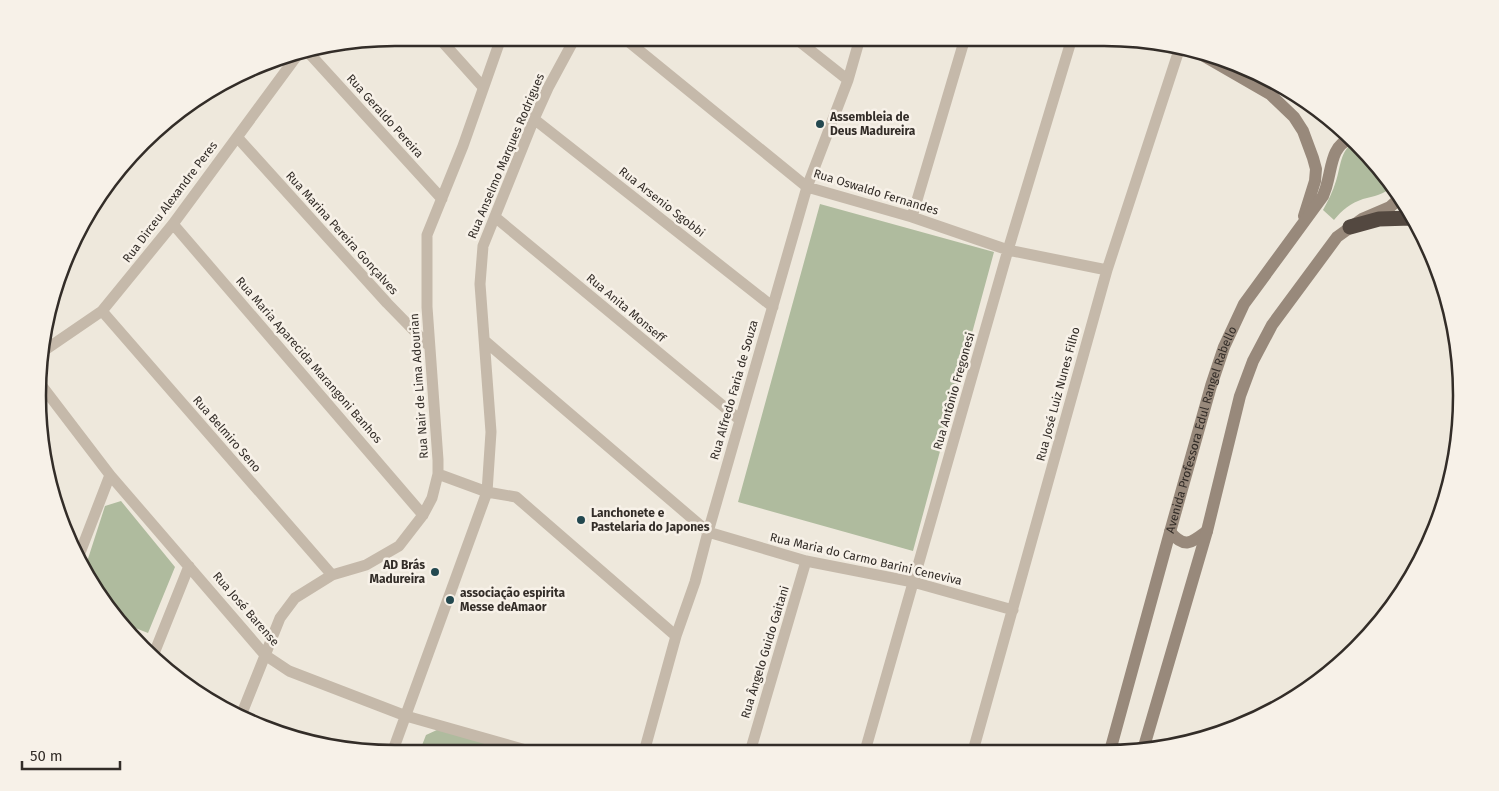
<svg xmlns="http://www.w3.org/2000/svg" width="1499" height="791" font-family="'Fira Sans',sans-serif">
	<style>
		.green { fill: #afbb9e }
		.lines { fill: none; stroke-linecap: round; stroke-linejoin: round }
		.street { stroke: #c5b9aa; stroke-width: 11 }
		.secondary { stroke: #98897b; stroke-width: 12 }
		.highway { stroke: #534840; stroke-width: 15 }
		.poi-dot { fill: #23484f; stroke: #f7f1e8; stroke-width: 2 }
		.labels { text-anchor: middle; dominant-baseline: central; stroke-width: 5; stroke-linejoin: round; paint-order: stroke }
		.street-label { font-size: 12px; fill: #332d28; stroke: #f7f1e8 }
		.poi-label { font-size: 12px; font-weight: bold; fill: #332d28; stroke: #f7f1e8; text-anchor: start }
		.rim { fill: none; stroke: #332d28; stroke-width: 2.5 }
	</style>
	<rect width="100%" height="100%" fill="#eee8dc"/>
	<path class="green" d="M1354,142l19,18 19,26c-8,9 -18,10 -29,13 -12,4 -21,11 -29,21l-11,-10c5,-9 10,-19 13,-29 5,-15 4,-30 18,-39z
		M820,204l174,48 -81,299 -175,-49z
		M121,501l54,66 -27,66 -23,-9 -40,-56 20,-62z
		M439,729l81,23 -101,1 7,-18z"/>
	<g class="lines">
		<path class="street" d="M439,38l44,49
			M624,38l183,149 105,30 96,33 99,20
			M795,38l53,42
			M308,52l134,147
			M534,119l239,188
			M237,137l150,166 42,43
			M495,217l245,203
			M912,217l53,-179
			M173,224l250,291
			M102,311l230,264
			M485,341l223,191 98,29 107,21 100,28
			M45,350l57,-39 71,-87 126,-171
			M42,386l68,89 155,180 24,16 117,45 127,36
			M438,474l49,18 29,5 160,139
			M78,558l32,-83
			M153,656l36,-90
			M240,718l40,-100 15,-20 37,-23 34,-10 33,-19 24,-31 9,-17 6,-24v-14l-11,-153v-72l36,-89 38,-108
			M865,751l143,-501 64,-212
			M973,751l134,-481 73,-223
			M644,752l32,-116 19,-54 13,-50 99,-345 41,-107 12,-42
			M750,752l56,-191
			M392,753l95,-261 4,-60 -11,-148 3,-38 51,-127 14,-31 27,-50"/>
		<g class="secondary">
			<path d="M1192,49l78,45 24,23 9,14 10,27 3,11 -1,12 -11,35"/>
			<path d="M1170,532c15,17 21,11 37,-1"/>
			<path d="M1143,750l64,-219 33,-135 13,-35 19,-36 65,-88 25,-18 28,-12 10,-9"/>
			<path id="s1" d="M1110,751l60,-219 41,-146 13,-39 20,-43 79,-108c2,-5 4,-11 5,-16 4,-16 5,-35 22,-41"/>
		</g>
		<path class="highway" d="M1350,227l29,-8 32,-1 4,1"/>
	</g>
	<g class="poi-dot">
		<circle cx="820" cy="124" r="5"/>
		<circle cx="581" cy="520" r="5"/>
		<circle cx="435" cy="572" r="5"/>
		<circle cx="450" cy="600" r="5"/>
	</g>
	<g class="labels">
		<g class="street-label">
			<text transform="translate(385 116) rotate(48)">Rua Geraldo Pereira</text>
			<text transform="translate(506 156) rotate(-67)">Rua Anselmo Marques Rodrigues</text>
			<text transform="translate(876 192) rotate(17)">Rua Oswaldo Fernandes</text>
			<text transform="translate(170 202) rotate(-53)">Rua Dirceu Alexandre Peres</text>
			<text transform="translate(662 202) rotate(38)">Rua Arsenio Sgobbi</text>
			<text transform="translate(342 233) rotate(48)">Rua Marina Pereira Gonçalves</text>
			<text transform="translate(626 308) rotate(40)">Rua Anita Monseff</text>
			<text transform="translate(309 360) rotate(49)">Rua Maria Aparecida Marangoni Banhos</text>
			<text transform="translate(419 386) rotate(-94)">Rua Nair de Lima Adourian</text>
			<text transform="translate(734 390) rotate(-74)">Rua Alfredo Faria de Souza</text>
			<text transform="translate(954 391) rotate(-74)">Rua Antônio Fregonesi</text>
			<text transform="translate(1058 394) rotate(-75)">Rua José Luiz Nunes Filho</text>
			<text stroke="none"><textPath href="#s1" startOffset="334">Avenida Professora Edul Rangel Rabello</textPath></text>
			<text transform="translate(227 434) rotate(49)">Rua Belmiro Seno</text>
			<text transform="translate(866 559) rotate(13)">Rua Maria do Carmo Barini Ceneviva</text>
			<text transform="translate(246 609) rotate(49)">Rua José Barense</text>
			<text transform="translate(765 652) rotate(-73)">Rua Ângelo Guido Gaitani</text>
		</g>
		<g class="poi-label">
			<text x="830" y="117">Assembleia de<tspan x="830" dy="14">Deus Madureira</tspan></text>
			<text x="591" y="513">Lanchonete e<tspan x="591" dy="14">Pastelaria do Japones</tspan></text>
			<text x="425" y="565" text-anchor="end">AD Brás<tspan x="425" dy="14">Madureira</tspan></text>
			<text x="460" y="593">associação espirita<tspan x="460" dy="14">Messe deAmaor</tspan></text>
		</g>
	</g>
	<path d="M0 0H1499V791H0ZM395 46H1104A349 349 0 0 1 1453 395V396A349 349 0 0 1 1104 745H395A349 349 0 0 1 46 396V395A349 349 0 0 1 395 46Z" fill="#f7f1e8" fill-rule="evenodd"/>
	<path class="rim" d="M395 46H1104A349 349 0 0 1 1453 395V396A349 349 0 0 1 1104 745H395A349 349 0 0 1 46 396V395A349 349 0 0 1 395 46Z"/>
	<path d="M22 761v8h98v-8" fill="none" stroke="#332d28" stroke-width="2.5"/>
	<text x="30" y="761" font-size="15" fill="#332d28" stroke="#f7f1e8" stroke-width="4" paint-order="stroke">50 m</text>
</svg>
